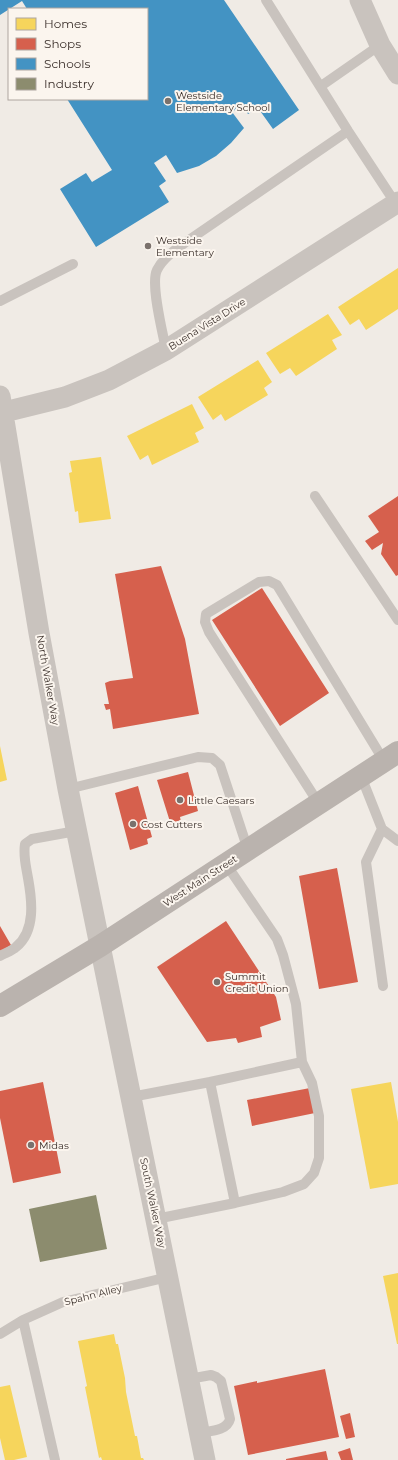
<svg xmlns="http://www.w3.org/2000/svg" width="398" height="1460" font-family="Montserrat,sans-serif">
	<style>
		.homes { fill: #f6d55c }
		.shops { fill: #d6604d }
		.schools { fill: #4393c3 }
		.industry { fill: #8c8c6e }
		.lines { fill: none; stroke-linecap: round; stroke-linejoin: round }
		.service { stroke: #c9c3be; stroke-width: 10 }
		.minor { stroke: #c9c3be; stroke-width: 21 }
		.secondary { stroke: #bab3ae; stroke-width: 22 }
		.poi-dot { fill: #7a716c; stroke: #fbf5ee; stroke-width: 1.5 }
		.labels { text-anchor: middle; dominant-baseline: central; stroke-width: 4; stroke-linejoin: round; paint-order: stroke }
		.poi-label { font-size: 10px; fill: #3b302b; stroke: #fbf5ee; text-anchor: start }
		.street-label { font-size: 10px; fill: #3b302b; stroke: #fbf5ee }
	</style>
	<rect width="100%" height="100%" fill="#f0ebe5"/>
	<path class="homes" d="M398,268v41l-32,21 -7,-11 -9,6 -12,-18z
		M328,314l14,21 -10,5 5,9 -41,27 -6,-8 -10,6 -14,-21z
		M258,360l14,22 -8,6 4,7 -43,26 -4,-7 -8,6 -15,-23z
		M192,404l12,24 -9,5 4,9 -47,23 -4,-10 -8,5 -13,-24z
		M101,457l10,62 -32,4 -1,-12 -3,1 -6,-39 3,-1 -2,-11z
		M0,746l7,34 -7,2z
		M391,1082l7,40v62l-28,5 -19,-100z
		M398,1273v71h-1l-14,-68z
		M114,1334l2,10h2l7,34 1,14 9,44h2l4,22h2l1,2h-42l-1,-3 -2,1 -14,-71 2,-1 -9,-45z
		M10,1385l17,72 -13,3h-9l-5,-22v-51z"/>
	<path class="shops" d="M398,496v79l-2,1 -15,-22 2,-11 -11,7 -7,-9 14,-9 -11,-16z
		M161,566l24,73 14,75 -86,15 -3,-20 -4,1 -2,-6h5l-4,-21 5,-2 23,-3 -18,-104z
		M262,588l67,105 -49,33 -68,-106z
		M188,772l10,39 -18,6 1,5 -10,3 -14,-45z
		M138,786l14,51 -5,2 1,5 -18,6 -15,-57z
		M337,868l21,114 -39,7 -20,-113z
		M226,921l50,76 5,23 -21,7 2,10 -24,6 -2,-5 -29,4 -50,-75z
		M0,926l11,19 -11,7z
		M43,1082l18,91 -48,10 -13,-65v-27z
		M310,1088l5,25 -63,13 -5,-26z
		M325,1369l14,68 -91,18 -14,-69 23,-5v2z
		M350,1413l5,24 -9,2 -6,-23z
		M350,1448l3,12h-12l-3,-8z
		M326,1451l2,9h-42v-1z"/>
	<path class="schools" d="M0,0h224l75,110 -26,19 -15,-21 -10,6 -6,-9 -10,7 12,16 -13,15 -15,13 -17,10 -22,7 -11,-18 -12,8 12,18 -7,5 10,16 -73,45 -36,-58 26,-16 6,9 20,-12 -45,-71h80v-90h-120l-5,-8 -22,14z"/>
	<path class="industry" d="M96,1195l11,54 -67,13 -11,-53z"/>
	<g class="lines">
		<path class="service" d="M266,0l82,131 48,73
			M321,86l59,-41
			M0,301l73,-37
			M166,350c-3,-17 -16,-66 -9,-80 6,-12 18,-20 29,-28l162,-111
			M315,496l83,124
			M361,776l21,53 -16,33 17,124
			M68,789l130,-32 14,1 8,7 28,85
			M319,804l-110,-172 -4,-10 1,-8 53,-32 10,-1 8,4 107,176
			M382,829l16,12
			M226,864l51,75 6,16 13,49 6,58 10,21 7,33v42l-5,15 -10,11 -21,8 -48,11
			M0,956c5,-3 12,-5 16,-9 20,-16 16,-47 12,-69 -2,-12 -5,-22 -3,-34l7,-5 44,-8
			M210,1082l92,-20
			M131,1097l79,-15 25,121 -79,16
			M23,1320l32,140
			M0,1334l23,-14 40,-18 105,-25
			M189,1379l22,-4 5,2 5,4 9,38c-3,12 -20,12 -30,14"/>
		<path class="minor" d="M360,0l20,45 18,29
			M0,396l39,237 29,156 137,671
			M0,413l65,-16 44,-17 57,-30 232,-148"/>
		<path class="secondary" d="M0,1006l100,-60 298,-194"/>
	</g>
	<g class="poi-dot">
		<circle cx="168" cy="101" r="4"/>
		<circle cx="148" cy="246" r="4"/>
		<circle cx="180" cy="800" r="4"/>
		<circle cx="133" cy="824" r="4"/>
		<circle cx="217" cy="982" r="4"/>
		<circle cx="31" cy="1145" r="4"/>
	</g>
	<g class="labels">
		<g class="poi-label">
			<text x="176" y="95">Westside<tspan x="176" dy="12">Elementary School</tspan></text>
			<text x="156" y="240">Westside<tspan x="156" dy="12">Elementary</tspan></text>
			<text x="188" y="800">Little Caesars</text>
			<text x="141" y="824">Cost Cutters</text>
			<text x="225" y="976">Summit<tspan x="225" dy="12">Credit Union</tspan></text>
			<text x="39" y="1145">Midas</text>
		</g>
		<g class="street-label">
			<text transform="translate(207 324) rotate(-32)">Buena Vista Drive</text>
			<text transform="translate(48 680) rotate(80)">North Walker Way</text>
			<text transform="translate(200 881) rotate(-33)">West Main Street</text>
			<text transform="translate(153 1203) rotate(78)">South Walker Way</text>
			<text transform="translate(93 1295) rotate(-14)">Spahn Alley</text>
		</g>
	</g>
	<rect x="8" y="8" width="140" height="92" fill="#fbf5ee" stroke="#aea6a0"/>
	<rect x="16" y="18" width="20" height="12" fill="#f6d55c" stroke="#aea6a0"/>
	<text x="44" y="28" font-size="12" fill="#3b302b">Homes</text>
	<rect x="16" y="38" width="20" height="12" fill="#d6604d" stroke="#aea6a0"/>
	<text x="44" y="48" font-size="12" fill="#3b302b">Shops</text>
	<rect x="16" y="58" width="20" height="12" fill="#4393c3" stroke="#aea6a0"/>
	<text x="44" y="68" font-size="12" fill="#3b302b">Schools</text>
	<rect x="16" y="78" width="20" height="12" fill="#8c8c6e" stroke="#aea6a0"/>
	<text x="44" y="88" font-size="12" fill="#3b302b">Industry</text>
</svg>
